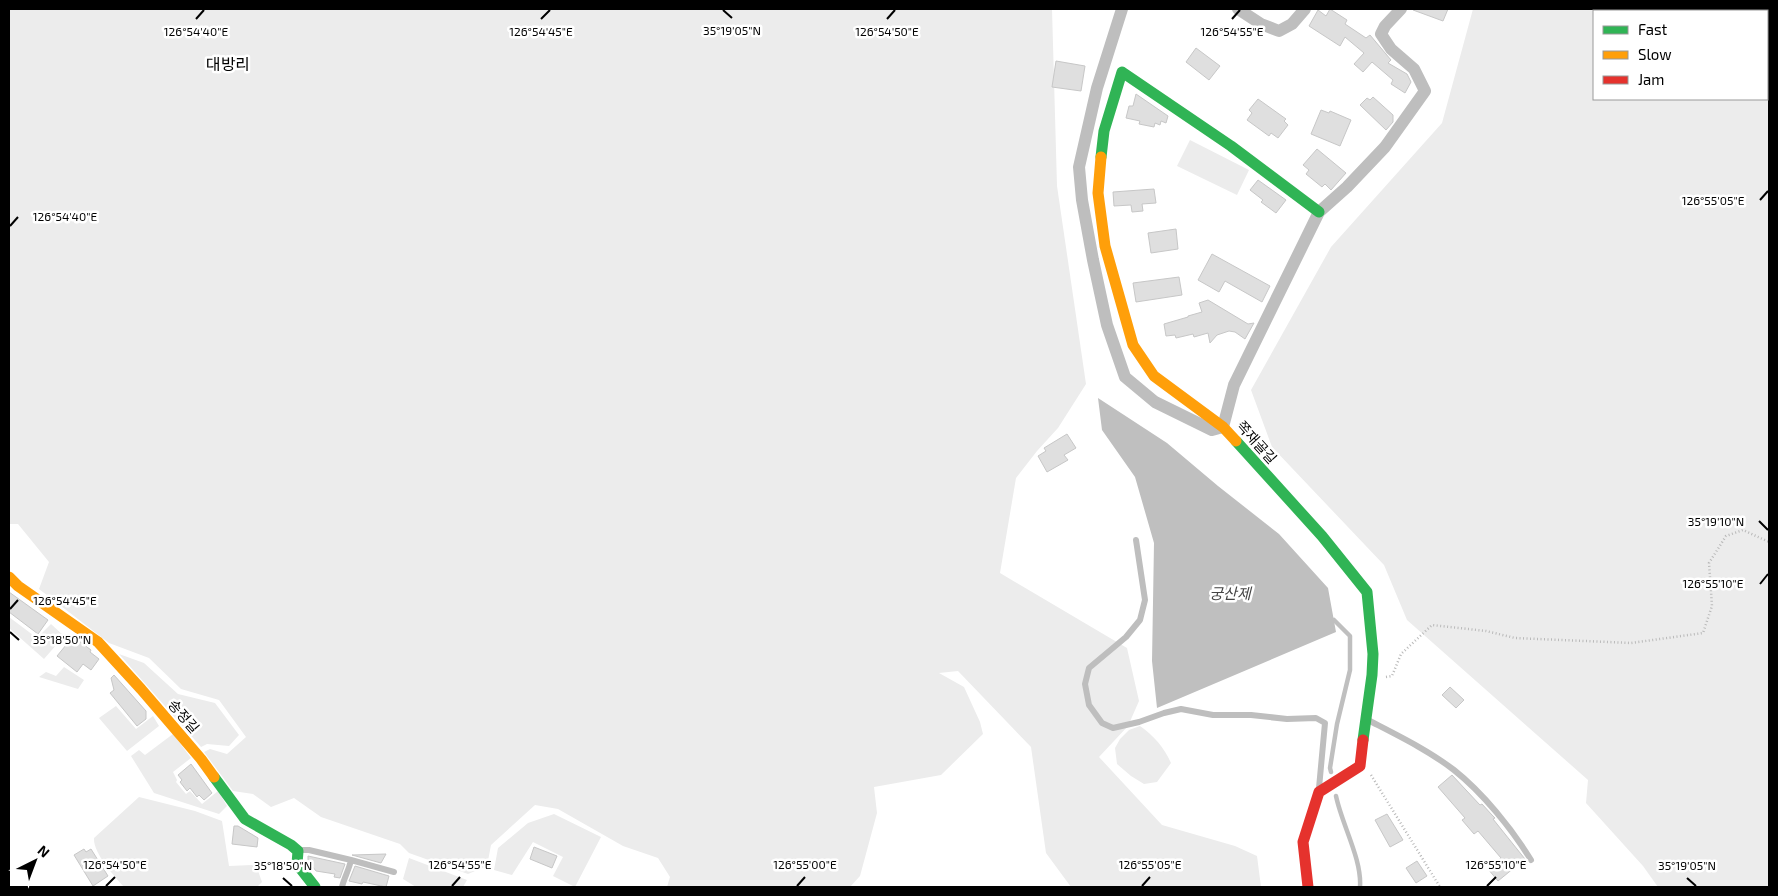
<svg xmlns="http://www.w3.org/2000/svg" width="1778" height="896" font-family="'Exo 2','Noto Sans KR',sans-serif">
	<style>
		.green { fill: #ececec; fill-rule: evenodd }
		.water { fill: #bfbfbf }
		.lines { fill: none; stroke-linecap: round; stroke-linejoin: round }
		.stream { stroke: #bfbfbf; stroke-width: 4.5 }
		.building { fill: #dfdfdf; stroke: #c7c7c7 }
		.path { stroke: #b9b9b9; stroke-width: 2.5; stroke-dasharray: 1 2.5; stroke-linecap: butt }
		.lane { stroke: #bebebe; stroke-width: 6 }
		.street { stroke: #bebebe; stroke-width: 12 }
		.fast { stroke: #30b455; stroke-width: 11 }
		.slow { stroke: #ff9f0a; stroke-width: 11 }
		.jam { stroke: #e5322d; stroke-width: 11 }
		.ticks { fill: none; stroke: #000; stroke-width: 2 }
		.labels { text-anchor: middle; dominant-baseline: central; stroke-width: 5; stroke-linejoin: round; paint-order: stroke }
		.street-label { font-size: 14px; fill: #000; stroke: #fff }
		.water-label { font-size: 15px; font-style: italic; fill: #444; stroke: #fff }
		.quarter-label { font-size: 16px; fill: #000; stroke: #fff }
		.ticks-label { font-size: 12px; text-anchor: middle; fill: #000; stroke: #fff; stroke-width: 5; stroke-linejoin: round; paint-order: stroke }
	</style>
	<rect width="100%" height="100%" fill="#fff"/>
	<path class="green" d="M9,9h1043l5,177 29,198 -28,44 -21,23 -21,27 -16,95 127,75 12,53 -11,25 -29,31 63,68 73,21 22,10 4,31h-190l-25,-34 -15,-106 -73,-76 -19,2 25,14 16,35 3,12 -42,41 -67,12 3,26 -17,63 -10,11h-183l3,-10 -12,-19 -35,-12 -65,-37 -23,-4 -44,40 -4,21 -19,8 -59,-21 -9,-9 -79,-27 -27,-19 -23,9 -18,-13 -20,-3 -29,-39 6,-3 17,5 19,-17 -27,-37 -38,-11 -32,-31 -40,-15 -70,-54 10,-27 -31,-38h-9z
		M1473,9h296v878h-111l-15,-21 -57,-63 2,-23 -181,-160 -23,-55 -112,-118 -21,-57 80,-143 111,-124zM1594,11h173v88h-173z
		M1190,140l59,30 -12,25 -60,-29z
		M9,617l28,21 14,-14 13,12 -20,23 -35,-31z
		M119,654l25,9 34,31 37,9 24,32 -10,11 -22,-2 -6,3z
		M64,667l20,13 -6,9 -39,-12 7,-5 10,4z
		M116,706l20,23 17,-13 6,10 -32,25 -28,-33z
		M1140,726c14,10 24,21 31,37l-14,19 -13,2 -13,-8 -14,-12 -2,-16 5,-9 9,-9z
		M173,734l18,24 -18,14 4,8 -1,2 10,12 4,-3 12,13 16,-13 9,15 -8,8 -65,-21 -23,-37 8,-6 6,5z
		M139,797l56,14 27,10 7,45 23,-1 5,3 5,14 -5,5h-133c-10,-11 -31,-34 -30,-49z
		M554,814l47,23 -26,50 -22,-11 10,-19 -30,-15 -21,33 -18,-5 4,-22 30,-25z
		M409,858l58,22 -4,7h-47l-13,-8z"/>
	<path class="water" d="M1098,398l69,45 51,43 61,48 49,54 8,44 -179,76 -5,-47 2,-118 -19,-66 -33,-47z"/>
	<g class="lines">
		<path class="stream" d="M1331,772l-1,-4 7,-44 13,-54v-34l-16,-16
			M1336,796c6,29 26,63 24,91"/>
	</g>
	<path class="building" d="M1330,9l17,11 -2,4 21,14 4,-3 21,25 -3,3 19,11 4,8 -6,11 -14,-9 2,-4 -21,-18 -9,10 -9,-8 10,-11 -19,-16 -5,9 -31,-20 9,-16 8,6z
		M1413,9h35l-5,12 -30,-11z
		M1196,48l24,18 -11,14 -23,-18z
		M1056,61l29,5 -4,25 -29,-4z
		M1136,94l32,22 -2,7 -5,-2 -1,4 -5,-2 -1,4 -15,-3 1,-3 -14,-3 3,-12h4z
		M1373,97l20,18v7l-7,8 -26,-25 7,-7 3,2z
		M1258,99l28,20 -2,2 4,4 -10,13 -7,-5 -2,3 -22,-16 5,-7 -3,-3z
		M1321,110l8,3 1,-2 21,9 -11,26 -29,-12z
		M1317,149l29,24 -15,17 -6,-6 -3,3 -16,-13 3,-4 -6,-5z
		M1258,180l28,20 -10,13 -15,-11 2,-2 -13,-10z
		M1154,189l2,14 -14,1 1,7 -11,1 -1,-7 -17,1 -1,-14z
		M1176,229l2,20 -27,4 -3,-20z
		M1212,254l58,32 -8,16 -37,-21 -6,11 -21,-12z
		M1179,277l3,18 -46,7 -3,-19z
		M1208,300l40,24 6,-1 -9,16 -10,-7 -6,-1 -12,4 -7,8 -2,-10 -14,4 -1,-3 -17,4 -1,-3 -9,1 -2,-12 24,-7v-1l14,-4 -3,-9z
		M1067,434l9,14 -12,7 4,5 -21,12 -9,-16 8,-5 -2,-3z
		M9,592l39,28 -10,14 -29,-22z
		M71,639l6,5 2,-3 12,9 -1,2 9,7 -8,11 -8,-6 -6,8 -20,-16z
		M114,675l32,36v8l-9,7 -27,-33 4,-3 -3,-12z
		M1450,687l14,13 -8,8 -14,-13z
		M191,764l21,29 -8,7 -5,-5 -2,2 -7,-9 -3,3 -7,-9 2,-2 -4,-5z
		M1452,775l28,30 2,-1 10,11 3,3 -2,1 32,40 -27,22 -10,-12 13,-11 -23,-27 -4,3 -12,-14 3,-2 -27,-31z
		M1387,814l16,26 -13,7 -15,-27z
		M234,826h4l20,12 -1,9 -25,-3z
		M534,847l23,9 -5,12 -22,-9z
		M84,849l2,3 5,-3 17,27 -15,10 -19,-31z
		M386,854l-5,9 -29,-8z
		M308,856l37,8 -5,14 -6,-1 1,-3 -19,-3 -8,-10z
		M1417,861l10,15 -11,7 -10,-15z
		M355,866l34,10 -3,11 -23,-5 -1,2 -13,-3z"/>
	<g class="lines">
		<path class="path" d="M1386,677l6,-1 9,-22 31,-29 54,6 29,7 116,5 72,-10 9,-27 -3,-43 17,-27 17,-6 26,12
			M1371,775l69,112"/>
		<path class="lane" d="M1136,540l9,60 -5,20 -14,17 -37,31 -4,16 4,21 13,18 11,5 26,-6 25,-9 17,-4 32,6h38l36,4 29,-1 9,5 -6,65
			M1368,720c29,15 60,30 86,50 29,23 58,59 77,90
			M298,850h11l42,10c-2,10 -7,18 -9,27
			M351,860l43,12"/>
		<path class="street" d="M1122,9l-25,79 -18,79 3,33 11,60 14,65 18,52 30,25 57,28 11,-3 11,-42 85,-173 28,-25 38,-40 40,-56 -11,-22 -23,-20 -10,-15 4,-8 16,-17
			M1238,9l23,15 18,7 13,-7 13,-15"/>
		<path class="fast" d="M1101,157l3,-26 18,-59 109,74 88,66
			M1236,441l86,95 45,56 6,62 -1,21 -9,65
			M214,777l31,42 46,26 7,6 -1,13 18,23"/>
		<path class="slow" d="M1101,157l-3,36 7,53 28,99 21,31 69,51 13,14
			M9,577l9,9 80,56 43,47 60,70 13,18"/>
		<path class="jam" d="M1308,887l-5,-45 16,-50 41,-26 3,-26"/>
	</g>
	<path class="ticks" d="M723,10l9,8M196,19l8,-9M541,19l9,-9M887,19l8,-9M1232,19l8,-9M1760,200l8,-9M10,226l8,-9M1759,521l9,9M1760,584l8,-10M10,609l8,-9M10,632l9,8M283,878l9,8M1687,878l9,8M106,886l9,-9M452,886l8,-9M797,886l8,-9M1142,886l8,-9M1487,886l9,-9"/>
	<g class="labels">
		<g class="street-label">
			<text transform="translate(1257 442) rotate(48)">쪽재골길</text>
			<text transform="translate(184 716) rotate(49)">송정길</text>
		</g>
		<g class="water-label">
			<text x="1230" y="593">궁산제</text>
		</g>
		<g class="quarter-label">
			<text x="228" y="63">대방리</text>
		</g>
	</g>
	<g class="ticks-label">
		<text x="732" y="35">35°19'05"N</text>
		<text x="196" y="36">126°54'40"E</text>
		<text x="541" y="36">126°54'45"E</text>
		<text x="887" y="36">126°54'50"E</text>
		<text x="1232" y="36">126°54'55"E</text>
		<text x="1713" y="205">126°55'05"E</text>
		<text x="65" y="221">126°54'40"E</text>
		<text x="1716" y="526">35°19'10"N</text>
		<text x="1713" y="588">126°55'10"E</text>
		<text x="65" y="605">126°54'45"E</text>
		<text x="62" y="644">35°18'50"N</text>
		<text x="115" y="869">126°54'50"E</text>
		<text x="460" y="869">126°54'55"E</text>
		<text x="805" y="869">126°55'00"E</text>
		<text x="1150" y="869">126°55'05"E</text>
		<text x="1496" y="869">126°55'10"E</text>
		<text x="283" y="870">35°18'50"N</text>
		<text x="1687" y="870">35°19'05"N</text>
	</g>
	<rect width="1778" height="896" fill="none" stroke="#000000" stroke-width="20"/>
	<rect x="1593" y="10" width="175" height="90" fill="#ffffff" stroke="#999999"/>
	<rect x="1603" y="26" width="25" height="8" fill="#30b455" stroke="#999999"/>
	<text x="1638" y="35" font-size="15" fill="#000000">Fast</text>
	<rect x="1603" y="51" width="25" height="8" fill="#ff9f0a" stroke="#999999"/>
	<text x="1638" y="60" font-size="15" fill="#000000">Slow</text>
	<rect x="1603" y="76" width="25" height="8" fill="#e5322d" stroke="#999999"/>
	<text x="1638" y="85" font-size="15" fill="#000000">Jam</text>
	<g transform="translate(35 861) rotate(42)" stroke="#ffffff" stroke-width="4" paint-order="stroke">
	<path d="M0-4L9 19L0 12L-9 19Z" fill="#000000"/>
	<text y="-8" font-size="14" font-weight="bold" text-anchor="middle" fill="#000000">N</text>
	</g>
</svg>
